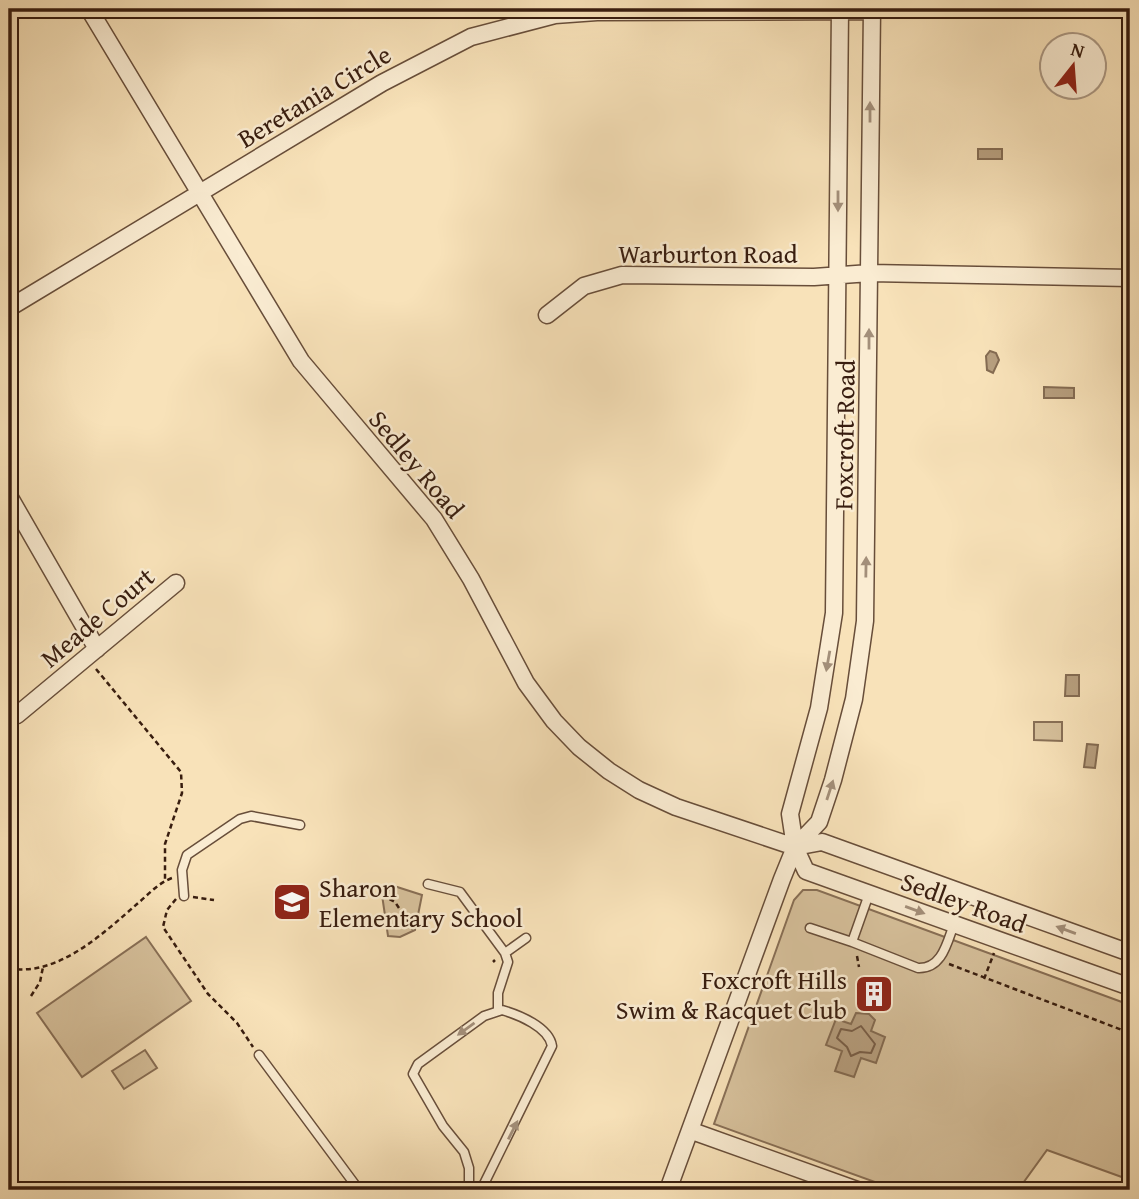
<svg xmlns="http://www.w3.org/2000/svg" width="1139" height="1199" font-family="'Gentium Book Plus',serif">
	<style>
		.green { fill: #d7c19c; stroke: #886f56; stroke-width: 2 }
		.water { fill: #b79f7f; stroke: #846b52; stroke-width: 2 }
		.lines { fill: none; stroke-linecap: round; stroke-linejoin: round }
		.shore { stroke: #785e47; stroke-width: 2 }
		.stream { stroke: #846b52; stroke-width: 3.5 }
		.lane-casing { stroke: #684e3a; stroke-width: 11 }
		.street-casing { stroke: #684e3a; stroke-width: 19 }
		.path { stroke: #381d0f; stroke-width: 2.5; stroke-dasharray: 5 3.5; stroke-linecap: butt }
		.lane { stroke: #faecd2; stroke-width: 8 }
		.street { stroke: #faecd2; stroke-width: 16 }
		.oneway { fill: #a38f7a }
		.labels { text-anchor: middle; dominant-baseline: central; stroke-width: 5; stroke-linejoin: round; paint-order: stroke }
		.street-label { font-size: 26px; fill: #381d0f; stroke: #faecd2 }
		.poi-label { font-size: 26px; fill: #381d0f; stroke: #faecd2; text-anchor: start }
	</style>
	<rect width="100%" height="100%" fill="#f8e2b9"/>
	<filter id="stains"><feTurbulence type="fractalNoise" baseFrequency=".00286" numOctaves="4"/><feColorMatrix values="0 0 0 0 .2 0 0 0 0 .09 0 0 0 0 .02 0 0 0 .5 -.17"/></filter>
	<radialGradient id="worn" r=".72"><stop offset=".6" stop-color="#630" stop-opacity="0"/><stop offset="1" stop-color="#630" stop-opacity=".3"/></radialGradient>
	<path class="green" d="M1034,722h28v19l-28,-1z
		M394,886l28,9 -7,35 -15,7 -12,-1 -6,-41z
		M803,890h14l313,115v175l-83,-30 -29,40h-121l-183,-66 80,-224z
		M146,937l45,64 -109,76 -45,-64z
		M145,1050l12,18 -33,21 -12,-18z"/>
	<path class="water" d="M978,149h24v10h-24z
		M990,351l6,2 3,7 -6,13 -6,-3 -1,-14z
		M1044,387l30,1v10h-30z
		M1066,675h13v21h-14z
		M1087,744l11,1 -3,23 -11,-1z
		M856,1013l13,1 6,6 -4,11 14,6 -9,26 -15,-5 -7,19 -19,-6 7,-20 -16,-6 10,-26 15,5z"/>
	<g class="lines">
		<path class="shore" d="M861,1026l14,18 -4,9 -11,-1 -9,4 -4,-9 -10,-9 4,-9 11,2z"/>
		<path class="stream" d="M11,1189v1"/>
		<defs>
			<path id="lane" d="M428,884l32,8 45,61 3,9 -10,31v17
				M184,896l-2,-26 5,-15 53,-36 11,-3 49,9
				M810,928l42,14 17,-48
				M852,942l66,26c24,1 29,-25 36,-44
				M505,953l21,-15
				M259,1055l100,135
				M469,1190v-22l-5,-16 -21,-26 -30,-52 5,-10 66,-48 18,-6c17,5 47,17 50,36l-71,144"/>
			<path id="street" d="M89,9l212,352 133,158 37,60 55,104 28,38 25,26 30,24 30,19 37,17 119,40 27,-5 308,111
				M840,9l-6,604 -15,95 -29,106 5,33 11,24 324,116
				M9,308l373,-225 89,-46 84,-22 42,-3 275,-1
				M547,315l37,-29 38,-11 192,2 56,-4 260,5
				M9,496l88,153
				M17,715l159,-132
				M692,1131l165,59
				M668,1190l114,-311 13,-32 24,-25 14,-42 21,-81 11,-78 7,-612"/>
		</defs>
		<use href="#lane" class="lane-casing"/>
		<use href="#street" class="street-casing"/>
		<path class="path" d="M96,669l85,103 1,21 -17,51v36
			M382,895l13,7 19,29
			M193,897l21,3
			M176,899l-9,11 -4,17 45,67 29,29 16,24
			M857,956l2,11
			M493,962l2,-2
			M949,964l181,69
			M9,968c47,10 95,-35 128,-64 11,-9 21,-21 35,-26
			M984,979l10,-26
			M31,996l9,-14 3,-15"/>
		<use href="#lane" class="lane"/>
		<use href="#street" class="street"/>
	</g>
	<defs><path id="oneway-solid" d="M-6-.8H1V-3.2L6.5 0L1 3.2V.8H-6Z" transform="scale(1.75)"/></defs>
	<g class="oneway">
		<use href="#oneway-solid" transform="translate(870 112) rotate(-90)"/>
		<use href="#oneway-solid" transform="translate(838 201) rotate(90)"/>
		<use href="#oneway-solid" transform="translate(869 339) rotate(-90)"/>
		<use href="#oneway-solid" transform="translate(866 567) rotate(-89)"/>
		<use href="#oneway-solid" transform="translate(828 661) rotate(100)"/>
		<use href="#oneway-solid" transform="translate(830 790) rotate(-72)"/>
		<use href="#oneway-solid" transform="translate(915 910) rotate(20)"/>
		<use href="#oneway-solid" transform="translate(1066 930) rotate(-160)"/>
		<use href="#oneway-solid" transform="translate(466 1029) rotate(144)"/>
		<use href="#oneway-solid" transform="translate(513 1130) rotate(-63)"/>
	</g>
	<defs>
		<symbol id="school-square" viewBox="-11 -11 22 22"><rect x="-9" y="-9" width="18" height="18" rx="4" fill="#8f2418" stroke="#faecd2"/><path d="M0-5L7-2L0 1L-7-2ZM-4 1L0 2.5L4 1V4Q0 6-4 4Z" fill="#fff"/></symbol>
		<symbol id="building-square" viewBox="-11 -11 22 22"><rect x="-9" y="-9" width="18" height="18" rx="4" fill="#8f2418" stroke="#faecd2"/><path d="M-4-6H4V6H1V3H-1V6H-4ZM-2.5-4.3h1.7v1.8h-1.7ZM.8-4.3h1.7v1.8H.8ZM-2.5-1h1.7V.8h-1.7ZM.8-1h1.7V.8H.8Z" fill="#fff"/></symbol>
	</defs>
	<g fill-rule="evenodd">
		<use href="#school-square" x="270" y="880" width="44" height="44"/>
		<use href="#building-square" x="852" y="972" width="44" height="44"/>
	</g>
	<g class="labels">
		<g class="street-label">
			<text transform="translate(314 96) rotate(-31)">Beretania Circle</text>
			<text x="708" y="253">Warburton Road</text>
			<text transform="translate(844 435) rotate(-89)">Foxcroft Road</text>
			<text transform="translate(417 464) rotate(50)">Sedley Road</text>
			<text transform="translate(97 617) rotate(-40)">Meade Court</text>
			<text transform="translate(964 902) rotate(20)">Sedley Road</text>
		</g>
		<g class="poi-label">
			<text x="319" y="887">Sharon<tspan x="319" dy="30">Elementary School</tspan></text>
			<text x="847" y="979" text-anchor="end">Foxcroft Hills<tspan x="847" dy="30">Swim &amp; Racquet Club</tspan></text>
		</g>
	</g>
	<rect width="1139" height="1199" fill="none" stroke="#f8e2b9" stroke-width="35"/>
	<rect x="10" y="10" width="1118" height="1178" fill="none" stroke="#381d0f" stroke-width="3.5"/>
	<rect x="18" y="18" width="1104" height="1164" fill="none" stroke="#381d0f" stroke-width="2"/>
	<g transform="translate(1073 66) rotate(17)"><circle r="33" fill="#faecd2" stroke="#ac9984" stroke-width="2"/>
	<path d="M0-5L12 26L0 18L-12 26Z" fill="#8f2418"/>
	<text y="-10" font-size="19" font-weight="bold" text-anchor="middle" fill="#381d0f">N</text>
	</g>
	<rect width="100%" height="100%" filter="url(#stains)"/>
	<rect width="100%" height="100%" fill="url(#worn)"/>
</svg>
